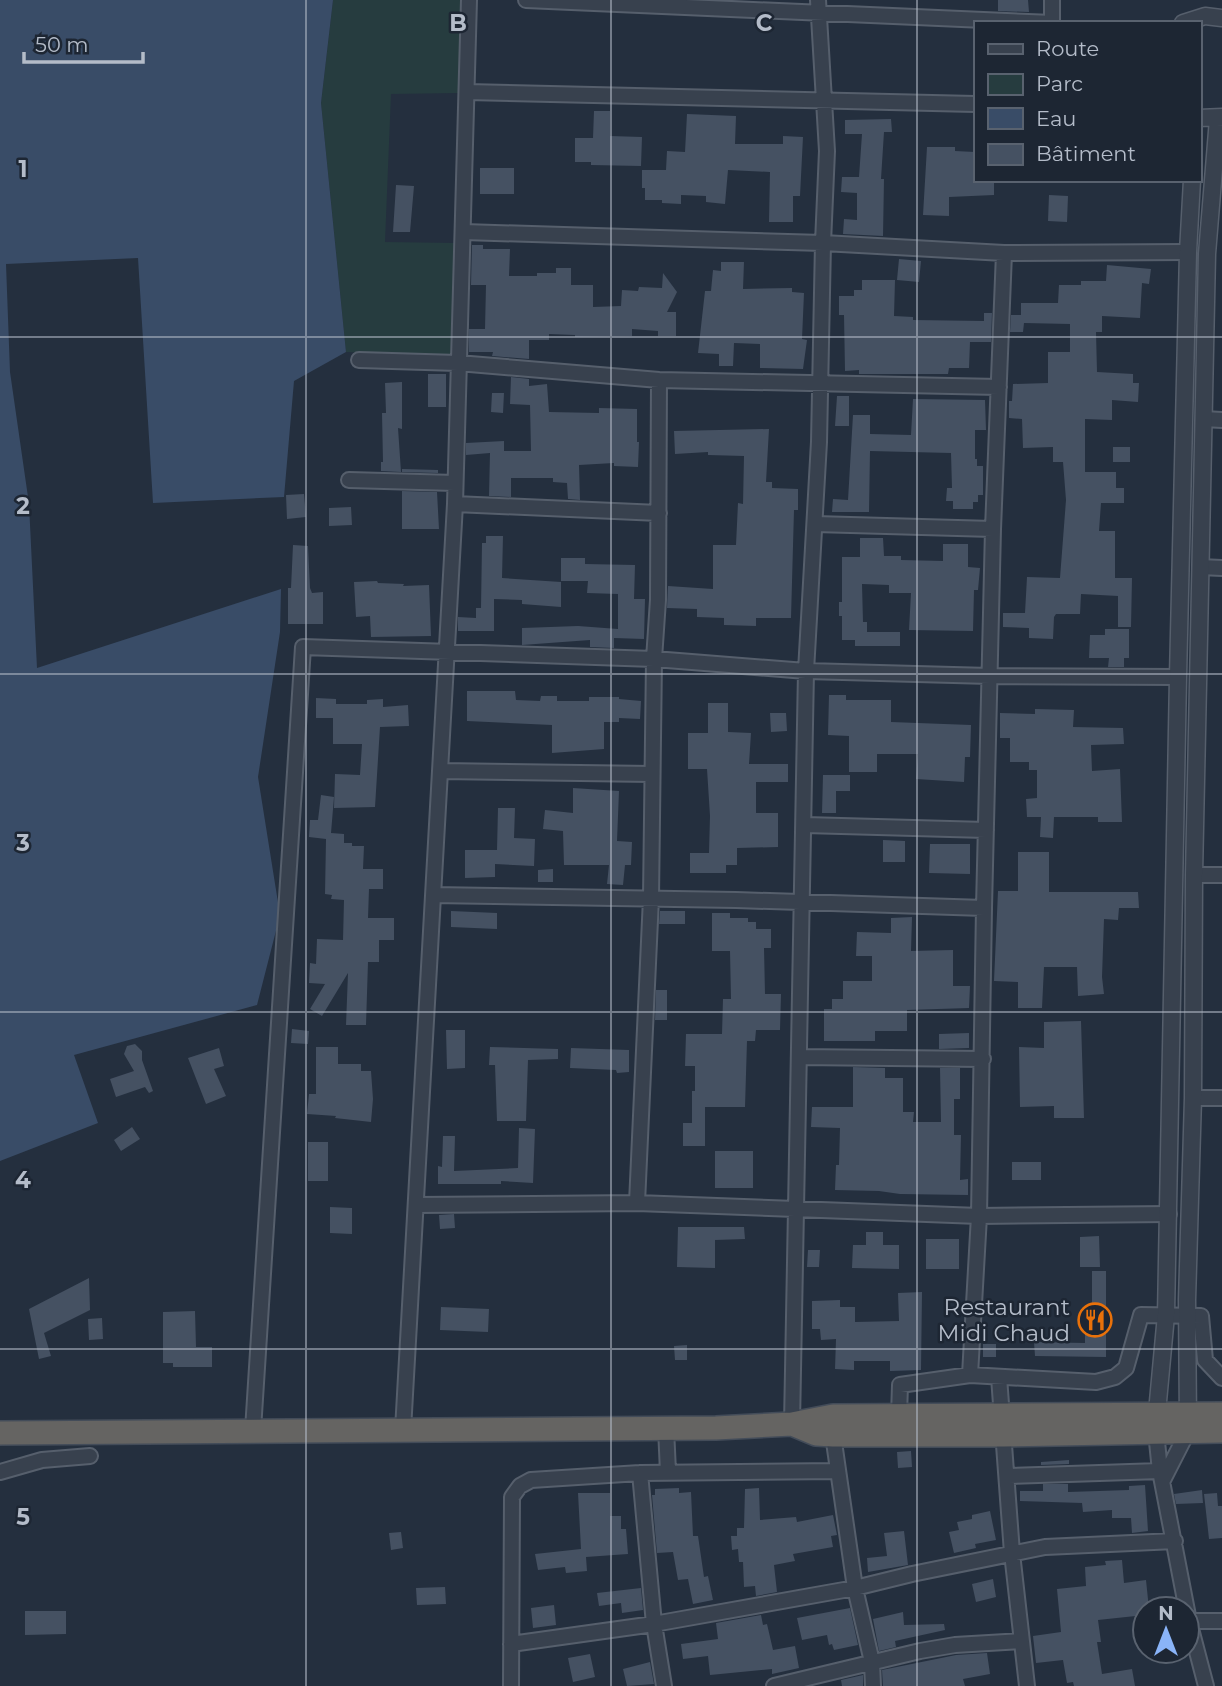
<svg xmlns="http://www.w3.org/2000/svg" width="1222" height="1686" font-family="Montserrat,sans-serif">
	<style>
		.green { fill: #263c3f }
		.water { fill: #394c67 }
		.building { fill: #455162 }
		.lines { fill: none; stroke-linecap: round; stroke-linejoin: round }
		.minor-casing { stroke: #565f6c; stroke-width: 18 }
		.tertiary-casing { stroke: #565f6c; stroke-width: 19 }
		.trunk-casing { stroke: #434c59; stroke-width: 26 }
		.minor { stroke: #38414e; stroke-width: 14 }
		.tertiary { stroke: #38414e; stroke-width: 16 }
		.trunk { stroke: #656462; stroke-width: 23 }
		.grid { fill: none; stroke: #b4bcc9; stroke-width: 2; stroke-opacity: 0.55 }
		.labels { text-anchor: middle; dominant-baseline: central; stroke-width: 5; stroke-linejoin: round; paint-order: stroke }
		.poi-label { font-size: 23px; fill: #b4bcc9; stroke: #1d2633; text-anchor: end }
		.grid-label { font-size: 23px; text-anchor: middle; font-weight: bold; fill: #b4bcc9; stroke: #1d2633; stroke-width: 5; stroke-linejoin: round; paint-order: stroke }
	</style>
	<rect width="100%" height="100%" fill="#242f3e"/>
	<path class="green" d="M333,0h128l-2,93 -68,1 -6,148 71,1 -4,113 -106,-4 -25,-249z"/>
	<path class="water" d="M0,0h333l-12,103 25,249 -52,29 -10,116 -131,6 -15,-245 -132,6 4,108 19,132 8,164 244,-79 -1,43 -22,145 22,138 -23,90 -183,50 24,68 -98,38z"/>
	<path class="building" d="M998,0h30l1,12 -31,-1z
		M594,111h16v25l32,1 -1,29 -50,-1v-3h-16v-24h18z
		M687,114l49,2 -1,28h48v-8l20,1 -3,59h-7v26h-24l1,-50 -42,-2 -3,34 -19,-2v-6l-25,-1v9l-19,-1v-3h-17v-12h-3v-18h24l1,-19 18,1z
		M891,119l1,13h-8l-3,47h3l-1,57 -40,-2 1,-15 13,1v-27l-16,-1 1,-15h17l3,-43h-17v-14z
		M927,147h28v4l20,1v28h19v15l-45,2v19l-26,-1z
		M480,168h34v26h-34z
		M396,185l18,1 -4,46h-17z
		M1049,195l19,1 -1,26 -19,-1z
		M472,245h11v4h27l-1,27h28v-3h19v-5h15v17h22v22l28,-1 1,-16 16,1 1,-4 23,1 1,-15 14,19 -10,20h9v24h-18v-5l-26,-2v7l-57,1v-2l-26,-1v6h-20v19l-37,-3 1,-4h-24v-23h16l1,-44h-15z
		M899,259l22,2 -2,21 -22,-2z
		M721,262h23l-1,27 49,-1v4l12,1 -2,46 5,1 -4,29 -43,-1v-24l-26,-1 -1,23h-14v-12l-21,-1 7,-62h6l2,-21 8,1z
		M1107,265l44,4 -2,15 -7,-1 -2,35 -38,-2v16h-6l1,40 36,2v9h6l-1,19 -26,-2v20l-27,-1v53h31v16h8v15h-23l-2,28h16v47h17l-1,49h-13v-31l-37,-2 -1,20h-24l-2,3 -1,22 -24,-1v-10l-26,-1v-14h22l2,-36 33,1 6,-78 -3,-38h-10v-15l-30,1 -1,-29 -13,-1v-17h3l1,-17 35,-1v-31h22v-28l-46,-1 -1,9h-13l1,-17h10v-12h37l1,-18h22v-4h25z
		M862,280h33l-1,36 19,1v3l71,1v-8h8l-1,29h-21l-1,26h-20l-1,6h-89v-4l-14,1 -1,-56h-5v-19h15v-6h8z
		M428,374h18v33h-18z
		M511,377l18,2v7l18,-2 2,28 50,1v-5l38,1v33h2l-1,25 -24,-1v-3l-35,2 1,35 -12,-1 -1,-16 -14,-1v-4h-42v19l-22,-1 1,-43 -24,2v-12l38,-2v10h27l-1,-46 -20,-1z
		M402,382v47l-4,-1 3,44 -20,-1v-9h2l-1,-49h4l-1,-30z
		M492,393h12l-1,20 -12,-1z
		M837,396h12v30h-14z
		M913,399l72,1 1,30h-11v29h2v7h6v29h-5v7h-5v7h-20v-8h-7l1,-13h5l-1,-35 -81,-2 -1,61h-37l1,-13 15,1 5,-85h17v19l41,1z
		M769,429l-3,53h6v6l26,1v21h-4l-3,108h-35v8l-32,-1v-7l-27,-1v-8l-30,-1 1,-22 45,3v-44h23l2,-42 5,1 1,-48 -36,-1v-3l-33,2 -1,-23z
		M1113,447h17v15h-17z
		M402,469l36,1v3l-36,-1z
		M402,491l35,1 2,37h-37z
		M304,494l2,23 -19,2 -1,-24z
		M351,507l1,18 -23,1v-18z
		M486,536h17l-1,42 59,4v25l-39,-3v-4l-28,-1v32h-36v-14l18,1v-10h5l1,-65h4z
		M860,538h23l1,18h17v4l42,1v-17h25v23l12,1 -2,22h-4l-1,41 -64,-1 2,-37h-22v-8l-27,-1 1,38h4v10h33v14h-45v-6h-13v-24h-3v-14h3v-45h18z
		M293,545l15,1 2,42 2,5 11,-1v32h-35v-36h3z
		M561,558h24v6l50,1 -1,34h11l-1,40 -30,-1v10l-24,-1v-7l-68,5v-17l56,-2 40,3v-35l-31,-1 1,-12h-27z
		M377,581l1,2 26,1 -1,2 26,-1 2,51 -60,1 -1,-21 -14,1 -2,-35z
		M1105,629h24v29h-5v9h-16l1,-9h-20l1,-23h15z
		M467,691h48l1,9 24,1 1,-5h16v5h32v-4h30v2l22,2 -1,18 -21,-1v4h-15v27l-52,4v-28l-85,-4z
		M829,695h17v5h45v22l80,3 -1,32h-5l-1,25 -48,-3 2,-25h-41v18h-28v-36l-21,-1z
		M316,698l20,1v5h31v-4l16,-1v8l25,-2 1,21 -29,1 -5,80 -41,1 1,-34 25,1 2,-31h-29v-26h-17z
		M708,703h20v29l23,1 -2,31h39v18h-32v31h22v34l-41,1v17h-11v8h-36v-20h19l1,-37 -3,-47h-19v-36h20z
		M1035,709l39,1 -1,17 50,1 1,16 -33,1 1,26 28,-2 2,53h-24v-5h-44l-1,21 -13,-1 1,-20h-14l-1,-18 11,-1v-28h-8v-8h-19v-24h-10v-25l35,1z
		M770,713h16l1,18 -16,1z
		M823,775h27v16h-14v22h-14z
		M573,788l46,3 -2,50 15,1 -1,23h-6l-2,20 -16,-1 2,-19h-45l-1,-34 -20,-2 2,-19 28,3z
		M321,795l13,2 -3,36 13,1v9h8v3h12l-1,23h20v20h-14l-1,29h26v22h-15v22h-11l-2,63h-20l2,-52 -26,43 -12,-7 15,-25 -16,-1 1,-20 6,1 1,-25 26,1 1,-40 -13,-1 1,-4 -7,-1 1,-55 -17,-2 1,-17h8z
		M498,808h17l-1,30 21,1 -1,27 -39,-2v13l-30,1v-28h32z
		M883,840l22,1v21h-22z
		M930,844h40v30l-41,-1z
		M1018,852h31v40h89l1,16h-20l-1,12 -14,-1 -2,58 2,17 -26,2 -1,-29h-33l-2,41h-24v-26l-24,-1 4,-90h20z
		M553,869v13h-15v-12z
		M451,911l46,2v16l-46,-2z
		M660,911h25v13h-26z
		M712,913h18v5h18v4h8v7h15v19h-7l1,46h16l-1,36h-24l-1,11h-8l-2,66h-40v39h-22v-23h9v-32h3v-25h-10l1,-32h36l1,-35h8l-1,-48h-18z
		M912,917l-1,34 42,-1v36h17l-1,22 -62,2v21h-32v10h-51v-32h8v-10h11v-18h29v-25h-16l1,-24 34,1v-15z
		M656,990h11v30h-12z
		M1081,1021l3,97h-30v-12l-34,1 -1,-60 25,1v-26z
		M292,1029l17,2 -1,13 -17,-1z
		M446,1030h19v38l-18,1z
		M969,1033v15l-30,1v-15z
		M135,1044l7,7v9l11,31 -4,2 -4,-6 -29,10 -6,-18 24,-8 -10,-17 3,-8z
		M316,1047h22v17h23v7h10l2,28 -2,23 -36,-4 1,-2 -29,-2 2,-20h7z
		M490,1047l68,2v10l-30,1 -2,61h-29l-2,-56h-6z
		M219,1048l5,18 -10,3 12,27 -20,8 -18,-46z
		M571,1048l58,2v22l-12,1 -1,-3 -46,-2z
		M853,1067l32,1v10h18v34h11l-1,10h28l-1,-54h20v31h-6v36h7l-1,45 8,-1v16l-68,-1 -21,-3 -44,-1 1,-25h3l1,-37 -29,-1 1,-20h41z
		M132,1127l8,12 -19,12 -7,-11z
		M519,1128l16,1 -2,54 -32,-2v3h-63v-18l4,1 1,-31h12l-1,35 64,-3z
		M308,1142h20v39h-20z
		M715,1151h38v37h-38z
		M1012,1162h29v18h-29z
		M330,1207l22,1v26l-22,-1z
		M454,1214l1,14 -15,1 -1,-14z
		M678,1227h66l1,12 -30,1v28l-38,-1z
		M866,1232h17v13h16v24l-47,-1 1,-23h13z
		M1099,1236l1,31h-20v-30z
		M926,1239h33v30h-33z
		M808,1250h12l-1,17h-12z
		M1092,1271h14v86l-71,-1 -1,-14 51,1v-11h7z
		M89,1278l1,32 -46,23 7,23 -12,3 -10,-50z
		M922,1292l-1,78 -31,1v-10h-36v9l-19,-1 1,-30 -15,1 -1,-11h-8v-28l28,-1v7h15v15l44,-1 -1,-28z
		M441,1307l48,2 -1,23 -48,-2z
		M195,1311l1,36h16v20h-39v-4h-10v-51z
		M102,1318l1,21 -14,1 -1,-21z
		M983,1344h13v13h-13z
		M687,1345v15h-12l-1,-14z
		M911,1451l1,16 -14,1 -1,-16z
		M1069,1460v4l-28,1v-3z
		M1043,1484h25v8l61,-2v-4l16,-1 3,46 -16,2 -1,-15h-19v-8l-29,2 -1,-9 -62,-2v-10h23z
		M679,1488v5l12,-1 2,44h5l6,41 4,-1 5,24 -20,4 -5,-25 -10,1 -5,-28 -16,1 -5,-58h3v-6z
		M759,1488l1,32 36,-3 1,5 36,-7 4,20 -6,1 2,11 -40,7 2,7 -21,4 3,27 -21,4 -1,-10 -11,1 -1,-25h-4l-1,-13 -6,1 -1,-14h6v-8h7l1,-39z
		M1202,1490l1,13 -27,1 -2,-10z
		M578,1493h32v23h11v13h5l2,25 -42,3 1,14 -21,2 -1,-6 -27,3 -3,-16 46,-5z
		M1217,1493l1,13h4v32l-13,1 -5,-45z
		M990,1511l6,29 -21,4 1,4 -22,5 -5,-21 10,-2 -2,-8 15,-3v-4z
		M904,1531l4,34 -40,7 -1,-14 20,-2 -3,-23z
		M401,1532l2,16 -12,2 -2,-17z
		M1122,1560l2,23 22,-3 3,29h-4v6l-47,5 3,22h-4l5,32 30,-5 3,17h-61l-1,-4 -6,1 -4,-23 -27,3 -3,-27 28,-4 -4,-43 29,-3 -1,-19 21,-2 -1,-4z
		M993,1579l3,18 -20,5 -4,-18z
		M445,1587l1,17 -29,1 -1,-17z
		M641,1588l2,22 -21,3 -1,-10 -22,3 -2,-13z
		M554,1605l2,20 -23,3 -2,-20z
		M850,1608l8,37 -24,5 -2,-6 -3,1 -2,-10 -25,5 -5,-22z
		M25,1611h41v23l-41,1z
		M903,1612l1,13 40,-1 1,6 -50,11 1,6 -17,4 -6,-32z
		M761,1615l2,10 4,-1 6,26 22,-4 4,22 -27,6v-5l-62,6 -2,-19 -25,3 -2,-15 37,-5 -2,-16z
		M987,1653l3,21 -27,5 2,7h-82l-1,-16 74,-15z
		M590,1654l5,23 -22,5 -5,-24z
		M650,1662l4,22 -27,2 -4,-17z
		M863,1675v11h-21l-1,-6z"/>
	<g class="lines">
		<defs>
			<path id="minor" d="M526,0l527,23
				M1052,0v23
				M467,92l508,12
				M464,232l359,11 181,10 184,-1
				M359,360l99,3 201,17 340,7
				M1204,419l18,1
				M349,480l106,3
				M455,504l204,9
				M815,524l178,5
				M1200,567l22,1
				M441,771l211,3
				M805,825l181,5
				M1194,875h28
				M433,895l303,5 248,8
				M799,1057l184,2
				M1193,1098h29
				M637,1203l14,-305 3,-239 4,-59 1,-220
				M416,1205l221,-2 342,13 190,-2
				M970,1375l9,-159 5,-308 9,-379 11,-276
				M999,1377l13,176 15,133
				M899,1415l1,-30 70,-10 126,7 19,-5 11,-9 15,-53 60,1 4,44 17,18
				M792,1424l14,-753 13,-229 4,-199 4,-92 -9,-151
				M666,1428l2,44
				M253,1430l50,-783 351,12 152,12 184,5 188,1
				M403,1430l52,-926 14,-504
				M1156,1432l4,39 29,150 17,65
				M833,1435l22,153 17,74 1,24
				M0,1472l42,-12 48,-4
				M1008,1476l152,-5
				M1163,1480l25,-49
				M1189,1621h33
				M511,1644l143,-20 201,-36 57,-14 133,-27 130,-6
				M511,1686l1,-189 8,-11 11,-6 109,-7
				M664,1686l-10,-62 -14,-151 198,-2
				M774,1686l146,-35 35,-6 66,-4"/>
			<path id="tertiary" d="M1183,23l22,-7 17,2
				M1199,118l23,-1
				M1156,1423l10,-108 12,-638 10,-425 4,-72
				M1188,1425l-1,-125 6,-202 1,-223 13,-621 11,-135"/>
			<path id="trunk" d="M792,1424l24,10 17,1h170l219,-4
				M0,1433l716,-5 76,-4 41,-8 389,-2"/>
		</defs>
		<use href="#minor" class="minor-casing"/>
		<use href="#tertiary" class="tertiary-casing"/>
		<use href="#trunk" class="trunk-casing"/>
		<use href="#minor" class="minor"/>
		<use href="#tertiary" class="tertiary"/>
		<use href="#trunk" class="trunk"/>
	</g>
	<path class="grid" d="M306,0v1686M611,0v1686M917,0v1686M0,337h1222M0,674h1222M0,1012h1222M0,1349h1222"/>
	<defs>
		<symbol id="restaurant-ring" viewBox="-11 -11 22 22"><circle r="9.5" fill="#1d2633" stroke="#e8710a" stroke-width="1.5"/><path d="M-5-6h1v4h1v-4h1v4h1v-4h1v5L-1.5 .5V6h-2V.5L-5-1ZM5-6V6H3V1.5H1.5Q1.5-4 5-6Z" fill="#e8710a"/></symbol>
	</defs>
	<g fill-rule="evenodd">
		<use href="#restaurant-ring" x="1076" y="1301" width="38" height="38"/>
	</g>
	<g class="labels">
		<g class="poi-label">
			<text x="1070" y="1307">Restaurant<tspan x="1070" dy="26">Midi Chaud</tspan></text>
		</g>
	</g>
	<g class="grid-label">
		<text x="458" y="31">B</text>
		<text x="764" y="31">C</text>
		<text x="23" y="177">1</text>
		<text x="23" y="514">2</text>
		<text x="23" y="851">3</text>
		<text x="23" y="1188">4</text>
		<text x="23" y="1525">5</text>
	</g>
	<rect x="974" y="21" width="228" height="161" fill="#1d2633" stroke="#59626f" stroke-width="2"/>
	<rect x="988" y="44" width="35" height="10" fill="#38414e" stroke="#59626f" stroke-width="2"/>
	<text x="1036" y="56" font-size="21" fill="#b4bcc9">Route</text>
	<rect x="988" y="74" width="35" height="21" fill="#263c3f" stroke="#59626f" stroke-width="2"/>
	<text x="1036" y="91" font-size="21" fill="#b4bcc9">Parc</text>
	<rect x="988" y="108" width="35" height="21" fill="#394c67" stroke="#59626f" stroke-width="2"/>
	<text x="1036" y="126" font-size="21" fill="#b4bcc9">Eau</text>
	<rect x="988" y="144" width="35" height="21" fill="#455162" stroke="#59626f" stroke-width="2"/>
	<text x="1036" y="161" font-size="21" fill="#b4bcc9">Bâtiment</text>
	<g transform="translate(1166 1630)"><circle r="33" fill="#1d2633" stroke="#59626f" stroke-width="2"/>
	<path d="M0-5L12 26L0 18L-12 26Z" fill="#8ab4f8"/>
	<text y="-10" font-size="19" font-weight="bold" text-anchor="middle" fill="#b4bcc9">N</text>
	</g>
	<path d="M24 52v10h119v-10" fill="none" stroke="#b4bcc9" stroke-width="3.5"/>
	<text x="35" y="52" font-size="21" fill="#b4bcc9" stroke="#1d2633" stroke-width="5" paint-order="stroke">50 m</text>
</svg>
